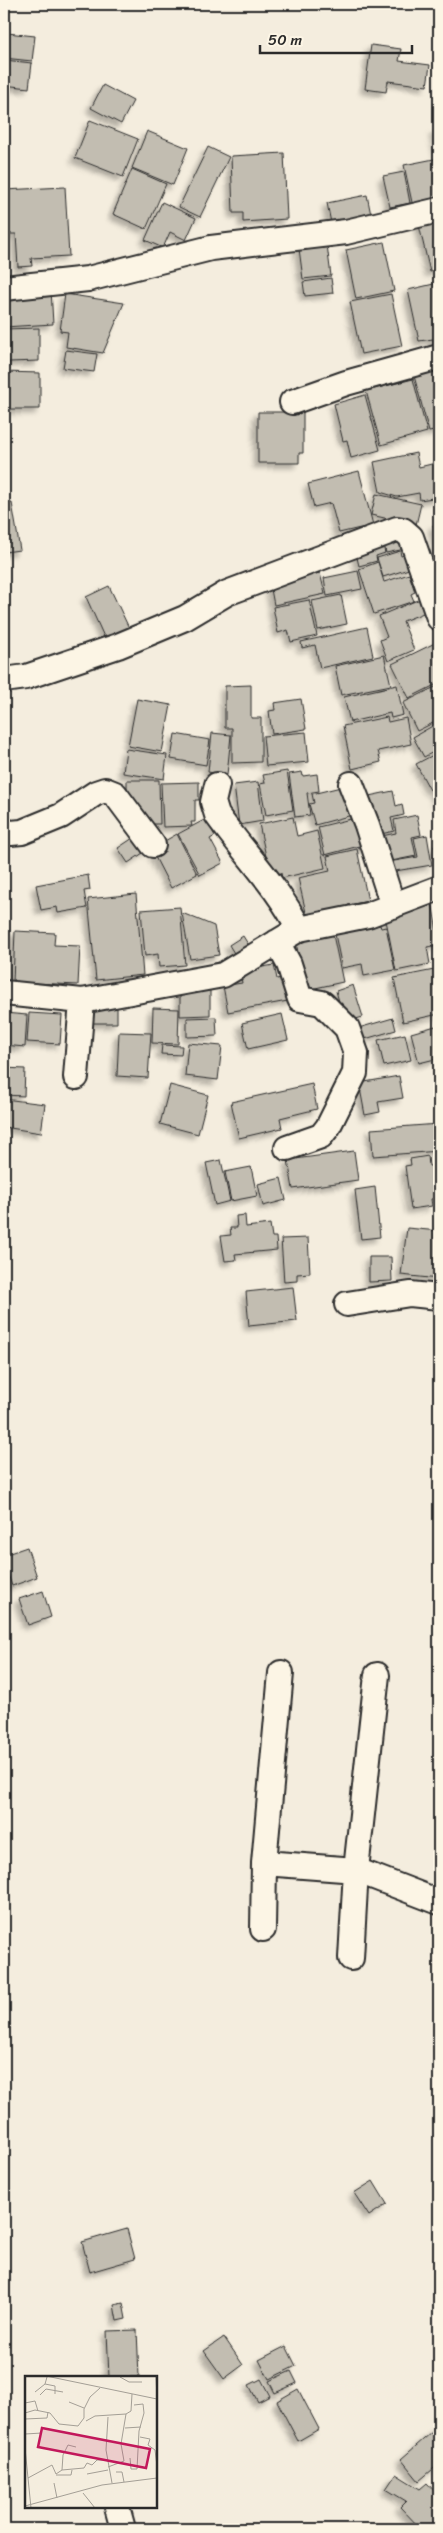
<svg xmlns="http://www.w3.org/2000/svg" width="443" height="2533" font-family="Sriracha,sans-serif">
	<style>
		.building { fill: #c2bdb1; stroke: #2b2b2b; filter: url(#shadow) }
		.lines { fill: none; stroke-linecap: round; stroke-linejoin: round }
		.minor-casing { stroke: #2b2b2b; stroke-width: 28 }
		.minor { stroke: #fcf5e5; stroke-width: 24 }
		.inset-road { fill: none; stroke: #a49f96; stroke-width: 1 }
		.view { fill: #c2185b; fill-opacity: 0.15; stroke: #c2185b; stroke-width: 2.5 }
		.inset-edge { fill: none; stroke: #2b2b2b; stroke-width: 2.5 }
	</style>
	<defs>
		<filter id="shadow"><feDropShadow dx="-4.5" dy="4.5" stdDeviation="2.5" flood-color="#0004"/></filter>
	</defs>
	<rect width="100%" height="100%" fill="#f4edde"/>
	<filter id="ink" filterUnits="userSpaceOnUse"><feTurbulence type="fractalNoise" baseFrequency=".02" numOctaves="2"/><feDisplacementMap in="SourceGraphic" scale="10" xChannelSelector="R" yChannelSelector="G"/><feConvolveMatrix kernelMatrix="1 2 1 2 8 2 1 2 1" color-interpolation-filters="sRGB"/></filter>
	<g filter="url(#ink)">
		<path class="building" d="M7,33l28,3 -3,25 -28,-3z
			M371,45l30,4 -2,12 31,4 -3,21 -39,-5 -2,11 -21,-3z
			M4,60l28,3 -3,25 -25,-3z
			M103,85l30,16 -12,23 -30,-16z
			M90,120l48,19 -15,38 -48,-19z
			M439,130v25l-5,-24z
			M147,131l41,17 -15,37 -41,-17z
			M208,147l21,10 -29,60 -21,-10z
			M284,153l3,66 -44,3v-9h-10l-2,-57z
			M439,158v43l-26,6 -9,-42z
			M132,169l34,15 -20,45 -33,-15z
			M404,172l6,31 -20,4 -7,-31z
			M65,187l4,69 -38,2 1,8 -14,1 -2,-33h-12v-44z
			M367,195l4,20 -40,8 -4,-20z
			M162,202l34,16 -10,22 -16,-8 -7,16 -18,-8z
			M435,217l4,16v37l-9,2 -12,-51z
			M326,237l5,39 -28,3 -5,-38z
			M384,242l10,49 -38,8 -10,-49z
			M331,278l2,15 -28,3 -2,-14z
			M438,283l1,65 -4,1 -2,-10 -14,2 -11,-51z
			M51,289l2,35 -49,3v-35z
			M65,294l59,9 -21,50 -37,-6 2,-15 -8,-1z
			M391,294l11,52 -41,8 -11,-52z
			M39,328v33l-30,1v8h-5v-41z
			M66,350l31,4 -3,18 -31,-4z
			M437,366l2,64 -10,2 -16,-60z
			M4,372l36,1v36h-36z
			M413,379l14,53 -46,13 -15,-54z
			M365,395l15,55 -29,8 -4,-18 -4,1 -9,-37z
			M258,412h45v41h-4v10h-41z
			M416,453l3,14 17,-4 3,34 -19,3 -1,-7 -22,4 -17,-5 -6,-30z
			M359,471l14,54 -34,8 -8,-30 -17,4 -6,-23z
			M376,494l45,10 -5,21 -45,-10z
			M12,503l8,47 -16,2v-47z
			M439,524v33l-6,-32z
			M401,531l4,18 -19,4 -4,-18z
			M381,538l4,15 -9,3 1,5 -18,5 -5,-21z
			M400,551l1,5 7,-2 4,14 -29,9 -6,-19z
			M378,562l6,20 25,-8 6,18 -4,2 3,7 -40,13 -15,-45z
			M358,571l4,18 -35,7 -3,-18z
			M320,573l5,21 -51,11 -4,-21z
			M109,586l20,42 -24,11 -19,-42z
			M341,595l6,29 -29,6 -6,-29z
			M420,599l6,13 -23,9 11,29 -26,11 -8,-21 7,-3 -8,-21z
			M309,600l8,36 -26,6 -3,-12 -10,3 -5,-26z
			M367,627l6,29 -53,12 -5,-23 -13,3 -1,-6z
			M439,641v42l-30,15 -17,-34z
			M384,655l7,30 -50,10 -6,-29z
			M251,685v33h10v44l-29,1v-35h-7v-42z
			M397,685l6,30 -12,3 -1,-5 -40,9 -6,-25z
			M439,685v35l-22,11 -14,-28z
			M137,699l34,6 -9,47 -34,-6z
			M301,699l5,30 -34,5 -3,-23 6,-1 -1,-7z
			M387,717l1,5 18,-4 5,26 -33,7 3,11 -29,7 -9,-43z
			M436,724l3,7v18l-15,8 -11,-20z
			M306,732l3,30 -43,4 -3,-30z
			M212,733l19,2 -4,40 -19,-3z
			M175,734l35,6 -4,25 -35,-6z
			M126,749l41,6 -3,24 -41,-6z
			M439,752v33l-9,5 -14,-26z
			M287,771l6,39 -27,5 -6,-31 5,-1 -2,-8z
			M302,772l1,4 14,-2 2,17 -12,2 3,22 -15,2 -6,-43z
			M127,780h32l1,44h-17l-16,-26z
			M199,782v18h-4v22h-4l1,4 -29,1 -2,-44z
			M258,782l5,39 -24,4 -5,-40z
			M349,785l7,29 -41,11 -6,-21 5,-1 -2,-9z
			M439,787v16l-6,-14z
			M393,791l3,15 6,-2 2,11 -13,3 3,13 -22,5 -8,-39z
			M417,815l4,20 -9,2 4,19 -34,7 -5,-26 19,-4 -2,-13z
			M293,817l4,19 20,-5 8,37 -43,10 -1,-5 -11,2 -11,-51z
			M359,817l12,29 -12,3v-3l-34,9 -7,-28z
			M206,819l9,17 -5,3 13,24 -23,12 -22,-41z
			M139,834l10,15 -21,14 -10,-15z
			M177,834l20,40 -26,14 -18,-35 12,-7 -2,-4z
			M427,835l5,30 -43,7 -1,-10 30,-5 -4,-19z
			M439,845v19l-5,-18z
			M357,849l11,52 -20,4 2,7 -42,9 -10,-43 32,-7 -3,-15z
			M88,875l2,15 -6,1 3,17 -29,5 -1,-6 -16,3 -5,-25z
			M136,894l7,81 -47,5 -8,-81z
			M432,901l7,44 -12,2 3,17 -34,7 -12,-61z
			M180,907l5,58 -26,2 -1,-13 -13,2 -4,-46z
			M182,913l32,13 5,29 -29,4z
			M380,925l1,3 5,-1 9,43 -31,6 -2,-12 -20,4 -7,-34z
			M332,930l11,52 -37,8 -11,-52z
			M15,931l40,2 -1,12 26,1 -2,39 -65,-3z
			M243,936l8,13 -14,9 -8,-13z
			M274,965l3,14 12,-3 4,24 -65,12 -5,-26 19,-3 -2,-12z
			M434,970l5,24v20l-36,8 -9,-44z
			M353,985l10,32 -18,5 -9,-31z
			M180,986h30v29l-30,1z
			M91,1002l26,1v20h-27z
			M153,1008l26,1 -1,35 -26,-1z
			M4,1013l23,2 -2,32 -21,-2z
			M29,1013l33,2 -2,29 -33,-2z
			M282,1014l6,26 -40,9 -6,-26z
			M216,1017l1,19 -30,1v-19z
			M393,1018l3,12 -38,11 -3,-12z
			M439,1025v33l-20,5 -8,-30z
			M119,1032l32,1 -3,45 -31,-2z
			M405,1034l6,26 -27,6 -6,-26z
			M188,1043l34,3 -4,34 -33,-4z
			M162,1045l20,1 -1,9 -20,-1z
			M4,1068l21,1 -1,27 -20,-1z
			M399,1076l4,22 -25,4 2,10 -15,3 -6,-32z
			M312,1084l5,25 -37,9 2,10 -43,10 -8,-36z
			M170,1085l38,10 -10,39 -38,-10z
			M4,1099l41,5 -4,29 -37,-6z
			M439,1124v27l-66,5 -2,-27z
			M354,1151l4,29 -65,9 -5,-29z
			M428,1156l1,10 9,-1 1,33 -8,1 1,7 -21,3 -6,-43 6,-1 -1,-6z
			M221,1160l9,41 -15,4 -9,-42z
			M251,1167l6,29 -26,5 -6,-29z
			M281,1178l5,22 -23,6 -5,-22z
			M375,1187l5,50 -19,2 -6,-49z
			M245,1215l1,12 24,-3 2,13h4l1,13 -42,4 1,6 -11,1 -4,-25 10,-1 -1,-7h7l-1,-12z
			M407,1228l32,3v48l-38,-4z
			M308,1238l2,35 -13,1v7l-13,1 -3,-43z
			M369,1257h22l1,24 -23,1z
			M293,1287l4,34 -48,5 -3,-34z
			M27,1547l10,30 -25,9 -8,-24v-7z
			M43,1591l8,26 -23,8 -9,-26z
			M373,2181l14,23 -18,12 -15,-23z
			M127,2229l8,30 -45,13 -8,-30z
			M123,2303l3,16 -9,2 -3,-16z
			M137,2330l2,47h-30l-2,-46z
			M224,2337l19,28 -19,14 -20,-28z
			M286,2346l10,20 -27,13 -10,-19z
			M291,2371l6,12 -22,10 -6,-12z
			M261,2379l9,17 -12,6 -9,-17z
			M298,2389l21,40 -21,12 -21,-40z
			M439,2426v38l-20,17 -18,-22z
			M396,2474l24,15 7,-6 12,13v33h-18l-21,-22 6,-6 -20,-12z"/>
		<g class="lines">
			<defs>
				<path id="minor" d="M4,288l84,-9 123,-31 135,-16 93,-22
					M292,402l54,-19 93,-26
					M4,680l22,-3 92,-31 67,-28 42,-25 170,-64 6,1 8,7 28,81
					M351,784l16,41 26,81
					M217,785l-4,17 4,13c27,38 61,72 82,114
					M4,831l7,2 11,-1 39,-16 35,-23 9,-3 10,4 38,51
					M277,942l12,22 11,35 22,4 25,25 9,25 -1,20 -27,54 -7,9 -34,12
					M4,993l78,8 141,-26 76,-46 69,-14 71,-27
					M76,1077l6,-76
					M347,1304l63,-10 29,3
					M281,1673l-17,190 92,7 83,32
					M263,1929l1,-66
					M351,1958l5,-88 21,-195
					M117,2507l6,22"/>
			</defs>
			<use href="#minor" class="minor-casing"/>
			<use href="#minor" class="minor"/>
		</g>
	</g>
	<g transform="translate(25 2376)">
		<rect width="132" height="132" fill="#f4edde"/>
		<path class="inset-road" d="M21,0l111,23M131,0l1,23M95,1l9,5h13M20,8l10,2v8M10,16l10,-8 2,-7M15,19l6,-6 17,3M44,26l15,6M0,27l10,-2 3,10M0,37l10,-3 15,3 9,11 19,2 6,-8v-9l6,-12 10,-9M83,41l-2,33 6,33M0,43l22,-1 1,-6M61,45l9,-5 31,-2M100,52l16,-1M0,58l17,-1M115,61l10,2 -2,6 7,5 2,16M0,72l6,60M105,82l1,11h6l2,-38 5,-18 -1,-9 -9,1M83,91l16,-6 -3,-17 5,-30 5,-3 1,-17M37,94l1,-15 5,-10 8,2M91,96h6l2,10M31,98l6,-4 22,-2 3,-5 5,2 5,-5h11M62,98l21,-4M31,99h15l1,-5M3,102l24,-13 4,9M29,107l3,15M58,117l12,15M0,130l77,-21 55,-7"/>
		<path class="view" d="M17,52l108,21 -4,19 -108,-21z"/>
		<rect width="132" height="132" class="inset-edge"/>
	</g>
	<rect width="443" height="2533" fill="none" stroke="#fcf5e5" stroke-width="20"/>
	<rect x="10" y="10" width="423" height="2513" fill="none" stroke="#2b2b2b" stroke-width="2" filter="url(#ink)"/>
	<path d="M260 45v8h152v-8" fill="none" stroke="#2b2b2b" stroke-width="2.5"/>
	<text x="268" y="45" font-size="15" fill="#2b2b2b" stroke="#fcf5e5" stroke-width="4" paint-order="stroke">50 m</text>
</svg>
